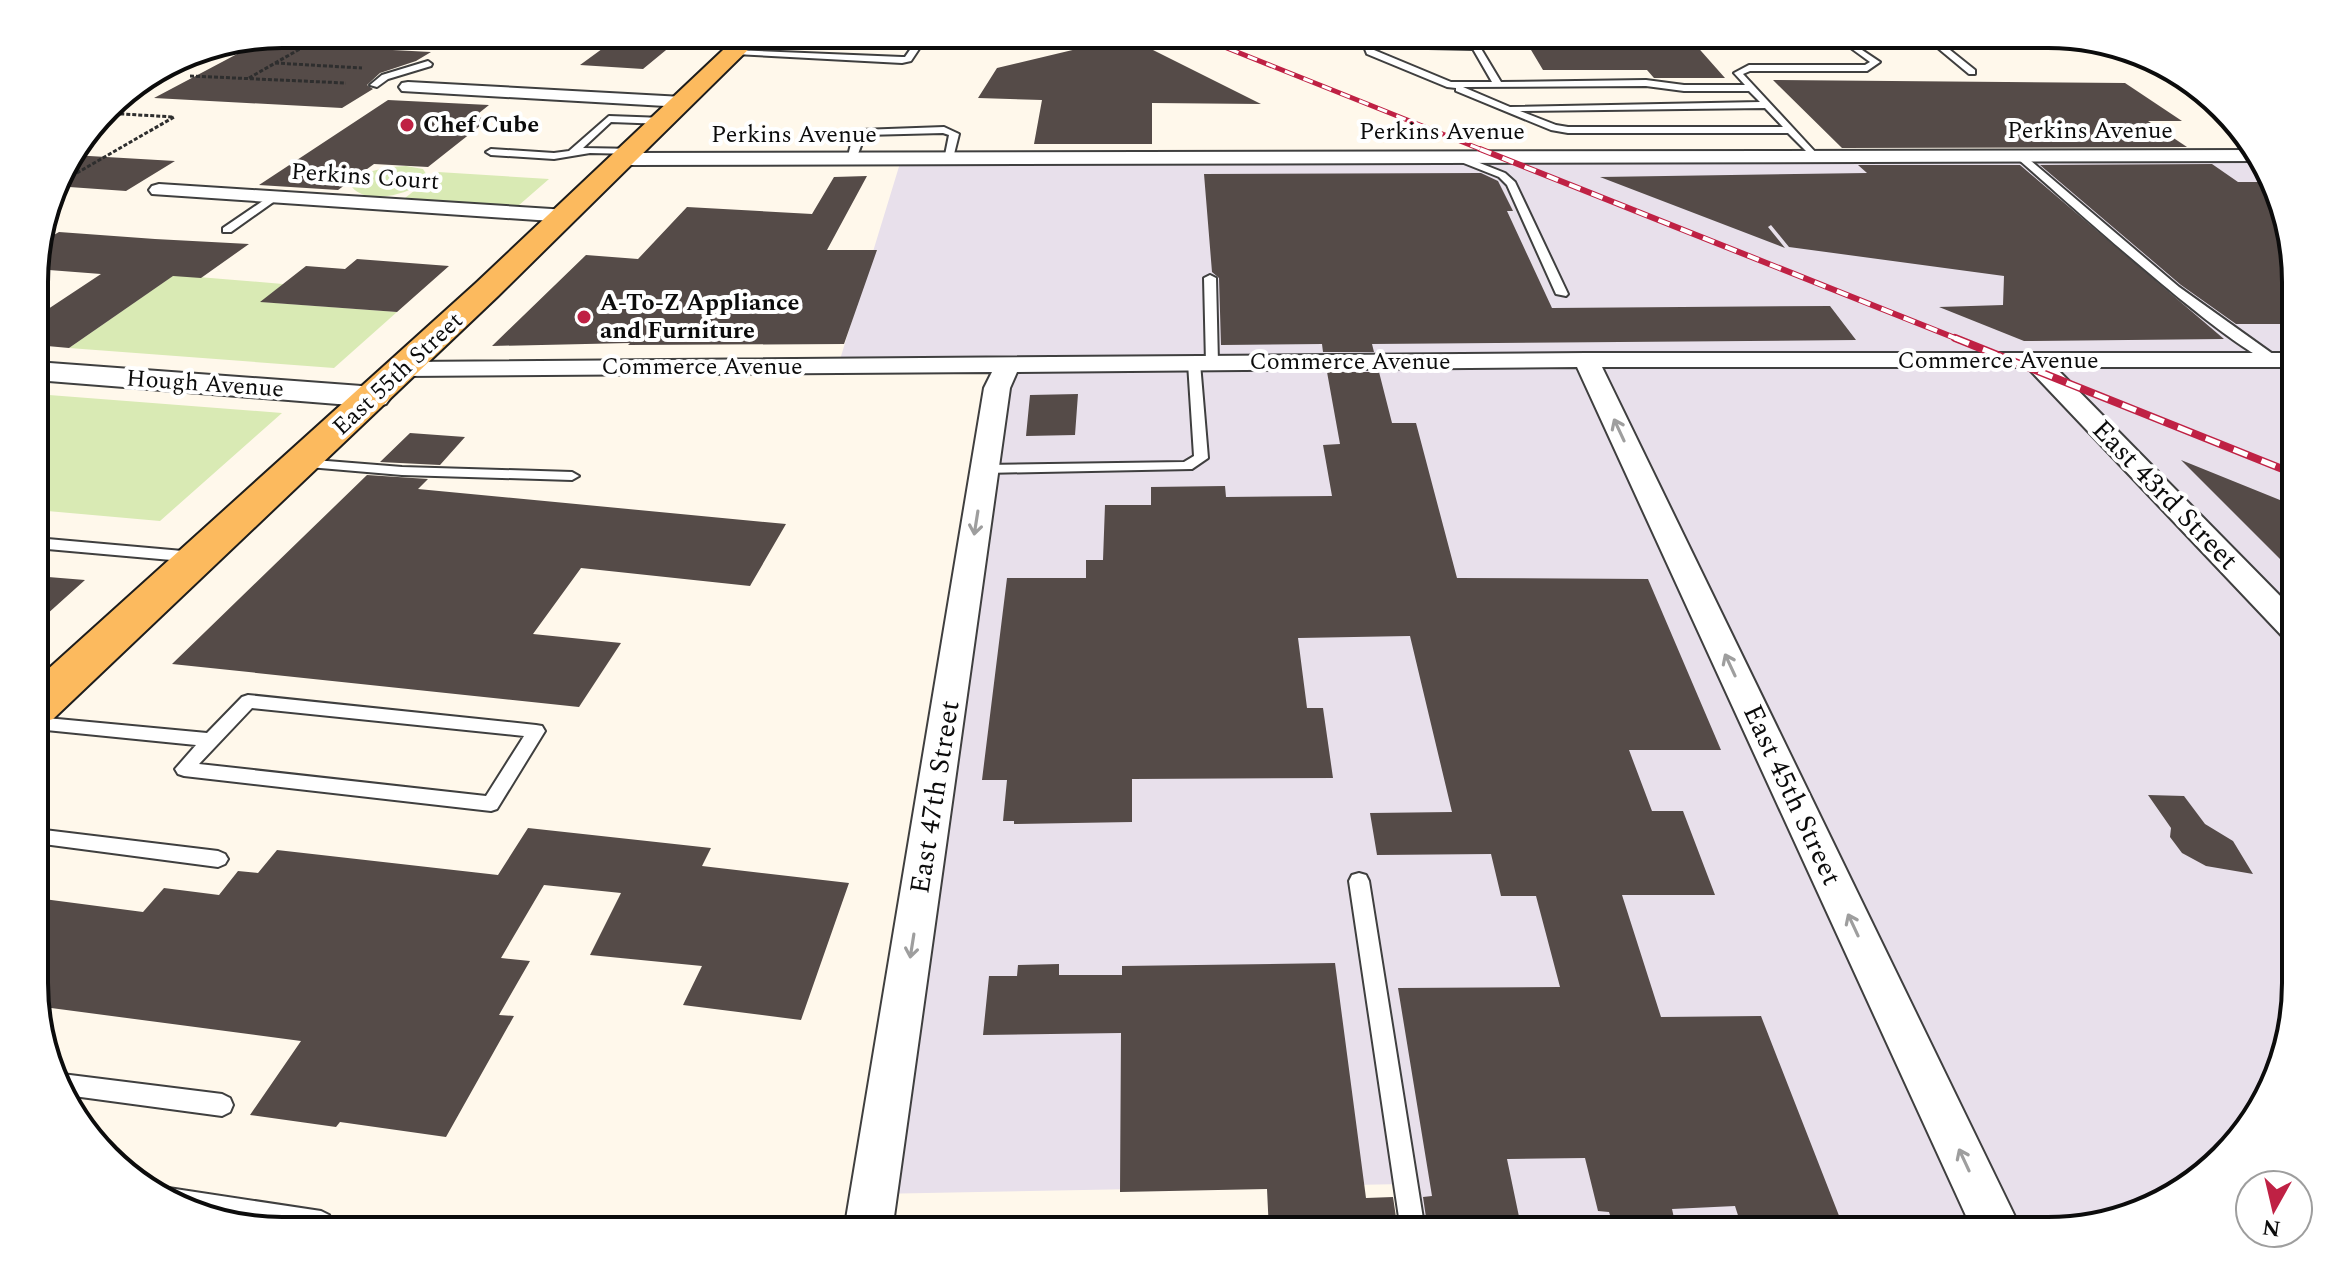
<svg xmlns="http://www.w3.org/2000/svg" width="2330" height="1265" font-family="Spectral,serif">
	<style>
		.industrial { fill: #e8e0eb }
		.green { fill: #d9eab4 }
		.building { fill: #554b48 }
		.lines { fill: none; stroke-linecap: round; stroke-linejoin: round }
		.service-casing { stroke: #3f3f3f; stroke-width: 4 }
		.minor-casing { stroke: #3f3f3f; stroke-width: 4 }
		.tertiary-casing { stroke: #3f3f3f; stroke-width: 4 }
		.primary-casing { stroke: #1d1d1d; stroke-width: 4 }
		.path { stroke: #2e2e2e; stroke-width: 3; stroke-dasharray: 4 2; stroke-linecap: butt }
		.service { fill: #fff; fill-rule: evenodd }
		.minor { fill: #fff; fill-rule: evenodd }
		.tertiary { fill: #fff; fill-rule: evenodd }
		.primary { fill: #fcba5e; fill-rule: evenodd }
		.rail-far2-casing { stroke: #bf2144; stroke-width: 5 }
		.rail-far1-casing { stroke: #bf2144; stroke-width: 6 }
		.rail-casing { stroke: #bf2144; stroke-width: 8 }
		.rail-far2 { stroke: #fff; stroke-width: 3; stroke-dasharray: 10; stroke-linecap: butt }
		.rail-far1 { stroke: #fff; stroke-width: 4; stroke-dasharray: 12; stroke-linecap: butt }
		.rail { stroke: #fff; stroke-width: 5; stroke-dasharray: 15; stroke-linecap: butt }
		.oneway { stroke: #9e9e9e }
		.poi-dot { fill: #bf2144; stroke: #fff; stroke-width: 3 }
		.labels { text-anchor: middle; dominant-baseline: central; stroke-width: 8; stroke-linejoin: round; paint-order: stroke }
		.far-poi-label { font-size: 24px; font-weight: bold; fill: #0c0c0c; stroke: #fff; text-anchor: start }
		.far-street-label { font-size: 24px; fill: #0c0c0c; stroke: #fff }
		.street-label { font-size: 28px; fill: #0c0c0c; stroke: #fff }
		.rim { fill: none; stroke: #0c0c0c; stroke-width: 4 }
	</style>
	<rect width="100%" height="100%" fill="#fff8eb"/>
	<path class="industrial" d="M2259,156l36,109v734l-32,108 -78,82 -121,41 -651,1 -8,-47 -531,10 133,-829 -169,1 63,-206z"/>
	<path class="green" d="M406,166l17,3 5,8c-13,17 -61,29 -76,10 10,-18 35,-20 54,-21z
		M438,172l111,7 -31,27 -113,-8z
		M174,275l109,9 -21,18 135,10 -63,56 -265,-20z
		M36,394l246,19 -122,108 -124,-11z"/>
	<path class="building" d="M1686,34l39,44h-71l-7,-8h-104l-21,-35z
		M1127,37l134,67 -109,-1v41h-118l8,-44 -64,-2 19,-30z
		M617,38l60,3 -34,28 -63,-4z
		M258,43l173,9 -15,9 -36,12 -13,12 6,4 -31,19 -188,-10z
		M1773,80l352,3 57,38h-34l39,26 -345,1z
		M388,100l101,5 -15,12 16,1 -62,49 -54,-3 -36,26 -79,-5z
		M72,155l103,6 -49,30 -71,-5 5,-14z
		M2212,164l26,18h29l28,83v59h-59l-55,-39 -141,-120z
		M1858,165h162l204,174 -200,2 -85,-34 64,-2 1,-29 -215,-29 -18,-22 -3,2 17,21 -185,-71 267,-4z
		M1481,173l17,8 15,30h-6l45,97 278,-2 26,34 -484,4 2,8h-51l-1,-8 -101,1 -2,-67 -7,-6 -8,-98z
		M867,176l-40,74h50l-33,94 -216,1 2,-2 -138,3 94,-91 52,4 49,-52 125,7 22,-37z
		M59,232l96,7 94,5 -48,34 -28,-2 -104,72 -33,-3v-28l65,-43 -65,-5 2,-25z
		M357,259l92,7 -52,46 -137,-10 46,-36 39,3z
		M1327,372h52l13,51h24l41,155 191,1 73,171h-92l23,61h31l32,84h-93l39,122 100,-1 84,215h-102l-8,-25 -63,3 2,9h-63l-2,-6 -11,-1 -13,-53 -78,1 15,72h-94l-5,-34 9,-1 -34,-208 162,-1 -24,-91h-35l-10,-42 -114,1 -7,-42 82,-1 -42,-176 -112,2 9,70h16l10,70 -201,1v43l-118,2v-3h-11l4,-41h-25l25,-202h79v-18h17l2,-55h46v-18l74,-1 1,11 106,-1 -9,-51 17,-1z
		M1078,394l-3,41 -49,1 4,-41z
		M410,433l55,4 -25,28 -60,-3z
		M2181,460l114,46v68z
		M367,475l61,4 -10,10 368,35 -36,62 -169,-18 -48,66 88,9 -42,64 -407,-43z
		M36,576l49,4 -49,44z
		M2148,795l36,1 21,28 28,17 20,33 -47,-8 -24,-13 -12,-16 1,-9z
		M528,828l183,20 -9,18 147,17 -48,137 -118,-15 19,-39 -112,-11 31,-62 -77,-8 -43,73 29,3 -31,54 15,1 -68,121 -106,-15 -4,5 -86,-12 51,-74 -265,-35v-108l107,14 21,-24 55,7 19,-24 20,2 19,-23 221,25z
		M1335,963l31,235 27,-1 5,34h-129l-2,-42 -147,3 1,-159 -138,2 6,-59h28l1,-11 41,-1v11h63v-9z"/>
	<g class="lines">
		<defs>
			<path id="service" d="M921,34h8l-18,27 -9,2 -167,-9 -4,-2 4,-2 167,7h3z
				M1707,34h10l9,6 124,2 30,20 -13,9h-117l-7,3 75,81v4l-3,1 -27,-27h-220l-17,-3 -95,-39v-3l-9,-1 -80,-33 -2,-5 17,-6 94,2 4,2 21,35 145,-2 38,5h61l-11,-12 15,-8h116l5,-3 -22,-16 -124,-2zM1383,47l90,2 19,33h-41l-77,-32zM1646,86l38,5h65l11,11 -250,5 -47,-20zM1765,108l18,19h-215l-12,-2 -36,-14z
				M1921,34h9l45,36v4h-6l-36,-30h-57l-4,-2 4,-2h51z
				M175,61l2,4h-9z
				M428,61l4,3 -1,2 -43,13 -11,8 -7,-2 12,-10z
				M609,116l55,2 5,3 -5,3 -53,-2 -28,26 55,1v4l-3,1 -45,-1 -36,6 -63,-4 -5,-3 5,-3 63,4 15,-2z
				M944,127l15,7 -7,28 -8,-2 5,-25 -6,-2 -78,2 -10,27 -8,-2 6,-24 7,-6z
				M2018,155h6l155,132 98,70v6c-30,3 -224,-174 -259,-204z
				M1456,156h6l43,17 10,9 53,112 -2,2 -10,-2 -49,-109 -8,-8 -43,-17z
				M270,196l9,2 -48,34h-8v-4z
				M1210,275l6,3 2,85 -6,4 -6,-4 -2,-85z
				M1194,359l6,4 8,95 -16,11 -207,4 -7,-4 7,-4 199,-3 10,-6 -6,-93z
				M302,459l100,8 170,5 7,4 -7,4 -170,-5 -105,-9 -2,-3 2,-3z
				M36,538l158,14 7,5 -7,5 -158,-14z
				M248,695l288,30 6,1 3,5 -48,78 -6,2 -307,-35 -6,-2 -3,-5 21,-24 -160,-16v-12l171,16 35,-36zM252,708l272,28 -38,60 -287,-32z
				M36,829l182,22 7,3 3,5 -3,5 -7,3 -182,-24z
				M1359,873l7,2 3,6 56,350h-24l-52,-350 3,-6z
				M62,1074l160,20 8,4 3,7 -3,7 -8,4 -156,-21 -8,-20z
				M162,1187l159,24 8,4 4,8 -2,8c-60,0 -115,-18 -173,-33l-5,-5z"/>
			<path id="minor" d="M408,82l275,15 9,5 -9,5 -281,-16 -3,-4 3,-4z
				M2256,150l4,11 -1634,4 -10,-6 10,-6z
				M159,184l408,26 10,6 -10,6 -415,-28 -3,-4 3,-4z
				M1586,353h709v14h-240l240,244v30l-11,-3 -257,-271h-425l420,864h-49l-396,-864 -560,5 -7,16 -118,843h-48l140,-843 8,-16 -587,4 -9,-2 -3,-5 3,-5 9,-2z"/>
			<path id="tertiary" d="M36,362l339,25 11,3 5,7 -5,7 -11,3 -339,-27z"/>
			<path id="primary" d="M740,34h24l-266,262 -445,423 -17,5v-44l440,-397z"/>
		</defs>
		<use href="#service" class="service-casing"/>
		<use href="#minor" class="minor-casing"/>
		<use href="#tertiary" class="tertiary-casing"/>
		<use href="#primary" class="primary-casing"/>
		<path class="path" d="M275,63l87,5
			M190,76l156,7
			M249,78l77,-44
			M106,111l56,-30
			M56,185l118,-68 -69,-4"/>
		<use href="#service" class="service"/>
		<use href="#minor" class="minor"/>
		<use href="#tertiary" class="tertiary"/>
		<use href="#primary" class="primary"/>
		<defs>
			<path id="rail-far2" d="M1192,34l293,117"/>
			<path id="rail-far1" d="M1480,149l480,191"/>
			<path id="rail" d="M1955,338l340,136"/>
		</defs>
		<use href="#rail-far2" class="rail-far2-casing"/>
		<use href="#rail-far1" class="rail-far1-casing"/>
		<use href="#rail" class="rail-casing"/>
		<use href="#rail-far2" class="rail-far2"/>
		<use href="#rail-far1" class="rail-far1"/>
		<use href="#rail" class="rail"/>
	</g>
	<defs><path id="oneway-shaft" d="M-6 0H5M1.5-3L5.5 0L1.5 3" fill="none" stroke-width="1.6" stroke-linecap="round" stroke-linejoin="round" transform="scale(2)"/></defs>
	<g class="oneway">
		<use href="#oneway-shaft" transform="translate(1619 430) rotate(-115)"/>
		<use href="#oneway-shaft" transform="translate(976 523) rotate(99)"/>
		<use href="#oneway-shaft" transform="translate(1730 665) rotate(-115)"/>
		<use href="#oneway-shaft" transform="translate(1853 925) rotate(-115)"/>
		<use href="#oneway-shaft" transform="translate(912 946) rotate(99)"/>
		<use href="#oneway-shaft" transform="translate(1964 1160) rotate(-115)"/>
	</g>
	<g class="poi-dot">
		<circle cx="407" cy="125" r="8"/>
		<circle cx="584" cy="317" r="8"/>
	</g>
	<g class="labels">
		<g class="far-poi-label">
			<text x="423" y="125">Chef Cube</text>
			<text x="600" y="303">A-To-Z Appliance<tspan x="600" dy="28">and Furniture</tspan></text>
		</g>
		<g class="far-street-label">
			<text x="2090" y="131">Perkins Avenue</text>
			<text x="1442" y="132">Perkins Avenue</text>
			<text x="794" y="135">Perkins Avenue</text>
			<text transform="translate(365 177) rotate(4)">Perkins Court</text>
			<text x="1998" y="361">Commerce Avenue</text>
			<text x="1350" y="362">Commerce Avenue</text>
			<text x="702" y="367">Commerce Avenue</text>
			<text transform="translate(398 374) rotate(-43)">East 55th Street</text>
			<text transform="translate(205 384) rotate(4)">Hough Avenue</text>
		</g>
		<g class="street-label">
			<text transform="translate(2165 495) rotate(46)">East 43rd Street</text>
			<text transform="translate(1792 795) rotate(65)">East 45th Street</text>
			<text transform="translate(935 797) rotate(-81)">East 47th Street</text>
		</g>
	</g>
	<path d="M0 0H2330V1265H0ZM282 48H2048A234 234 0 0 1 2282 282V983A234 234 0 0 1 2048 1217H282A234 234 0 0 1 48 983V282A234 234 0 0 1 282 48Z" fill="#fff" fill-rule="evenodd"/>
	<path class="rim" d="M282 48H2048A234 234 0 0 1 2282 282V983A234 234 0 0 1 2048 1217H282A234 234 0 0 1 48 983V282A234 234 0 0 1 282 48Z"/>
	<g transform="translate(2274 1209) rotate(188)"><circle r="38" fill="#ffffff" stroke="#9e9e9e" stroke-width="2"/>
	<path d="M0-6L14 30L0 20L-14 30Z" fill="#bf2144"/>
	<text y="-12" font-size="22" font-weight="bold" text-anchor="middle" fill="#0c0c0c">N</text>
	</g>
</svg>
